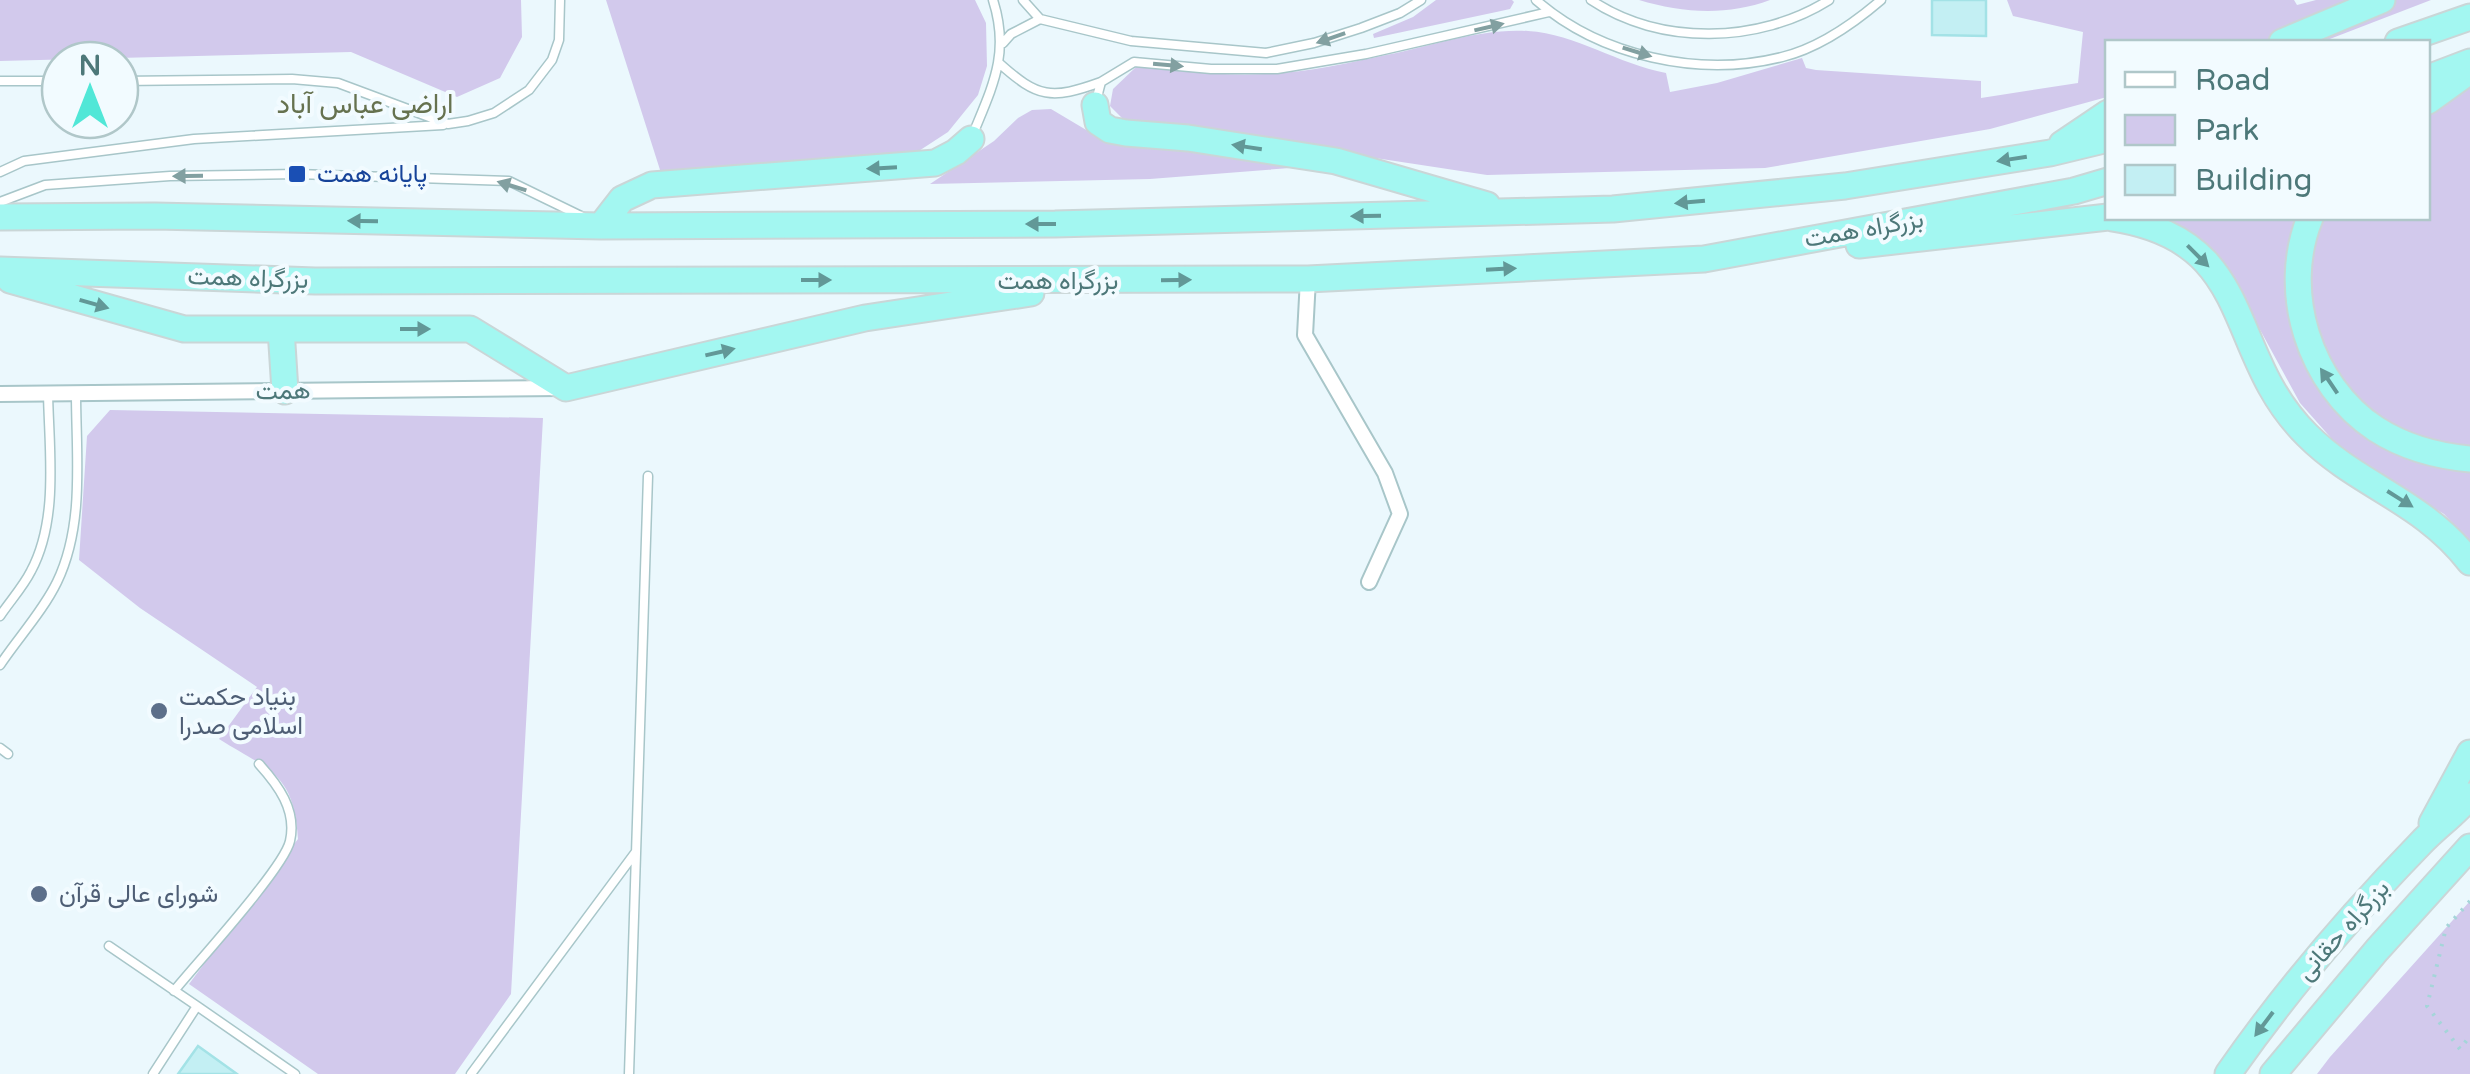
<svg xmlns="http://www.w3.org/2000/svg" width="2470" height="1074" font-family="'Varela Round',Vazirmatn,sans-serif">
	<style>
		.green { fill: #d2c9ec }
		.building { fill: #c3eff3; stroke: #a3e2e6; stroke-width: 2.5 }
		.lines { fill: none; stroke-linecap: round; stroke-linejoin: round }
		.lane-casing { stroke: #a8c6c9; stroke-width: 11 }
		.street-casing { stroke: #a8c6c9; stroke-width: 18 }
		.highway-casing { stroke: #cad6d7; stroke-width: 29 }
		.path { stroke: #a5d5d9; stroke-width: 4; stroke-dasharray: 2.5 8; stroke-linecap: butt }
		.lane { stroke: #fff; stroke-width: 8 }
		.street { stroke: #fff; stroke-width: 14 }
		.highway { stroke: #a3f7f1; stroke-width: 25 }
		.oneway { fill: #82a0a1 }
		.oneway2 { fill: #629897 }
		.transit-dot { fill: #1a4fb4; stroke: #f2fbff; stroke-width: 4 }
		.service-dot { fill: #5c6f8a; stroke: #f2fbff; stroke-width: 4 }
		.labels { text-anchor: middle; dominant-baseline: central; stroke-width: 8; stroke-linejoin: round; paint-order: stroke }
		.transit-label { font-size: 25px; fill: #164399; stroke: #f2fbff; text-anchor: start }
		.street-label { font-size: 25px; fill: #4d7879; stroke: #f2fbff }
		.service-label { font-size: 25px; fill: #4e5e75; stroke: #f2fbff; text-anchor: start }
		.neighbourhood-label { font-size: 28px; fill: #66724f; stroke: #f2fbff }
	</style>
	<rect width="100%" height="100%" fill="#ebf8fd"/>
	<path class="green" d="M0,0h521l1,37 -22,41 -43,19 -106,-45 -351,9z
		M606,0h369l11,23 1,43 -9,29 -30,37 -43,28 -244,13z
		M1436,0h76l2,2 -4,7 -9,2 -127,27 -1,-4 40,-17z
		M1639,0h131c-43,16 -88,13 -131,0z
		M2007,0h287l3,5 19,-5h40l-35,19 -60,23h-153l-1,55 -117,32 -225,39 -278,7 -363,-55 -14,-14 3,-17 23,-22c43,4 86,9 129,7 40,-1 82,-11 121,-19 46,-9 94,-27 142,-24 48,3 90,33 138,42l4,19 47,-9 85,-25 4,10 10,2 165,11v17l97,-15 5,-51 -70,-16z
		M2393,0h38l-109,42h-25z
		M2470,85v363l-54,-8 -51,-30 -27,-28 -30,-70 5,-81 6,-13h109v-111z
		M1051,109l37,22 41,10 187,25 -166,13 -220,5 64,-43 24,-23 14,-8z
		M2162,218h140l-10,31 47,160 131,59v74l-26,-28 -75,-44 -37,-31 -32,-36 -66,-121 -22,-31 -21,-18z
		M110,410l433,8 -32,576 -56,80h-137l-129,-90 109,-145c-4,-66 -28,-68 -79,-100l38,-52 -117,-79 -61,-48 8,-124z
		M2470,901v173h-153l13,-17z"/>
	<path class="building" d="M1932,0h54v36l-54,-1z
		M198,1046l39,28h-59z"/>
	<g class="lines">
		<defs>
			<path id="lane" d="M1023,0l17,19 91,22 135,12 48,-10 47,-15 39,-15 21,-13
				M1536,0c64,56 163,78 246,57 37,-9 71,-33 99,-57
				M1591,0c69,46 168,44 238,0
				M1003,43l8,-9 29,-15
				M999,63c39,35 52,37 102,19
				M0,81h60
				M120,81l172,-2 46,4 110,41 20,-3 26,-8 35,-23 23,-30 7,-20 1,-40
				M1096,101l5,-19 33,-20 77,7h66l89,-15 183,-42
				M973,134c20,-49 37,-81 20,-134
				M0,172l24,-11 170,-22 249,-14
				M0,202l45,-17 125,-9 127,-2 212,7 74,36
				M0,616c10,-15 23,-29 31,-45 28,-52 18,-121 17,-178
				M0,665c18,-27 43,-54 57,-83 28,-58 19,-127 19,-189
				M0,748l8,6
				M109,946l88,60 -44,68
				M174,991c22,-27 110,-123 116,-150 7,-31 -12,-56 -31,-77
				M197,1006l98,68
				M471,1074l164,-221
				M629,1074l19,-598"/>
			<path id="street" d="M1308,279l-3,56 80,138 15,41 -31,68
				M0,394l560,-6"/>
			<path id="highway" d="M2282,42l100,-42
				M2398,42l72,-25
				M2428,78l42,-16
				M2428,101l42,-30
				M1095,105l3,17 12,8 16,3 62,5 148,23 151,44
				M2062,144l46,-31
				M0,217l155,-1 446,10 454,-2 558,-15 232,-23 205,-33 58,-14
				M2112,218c147,22 111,134 195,217 51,51 115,65 163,127
				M2310,218c-30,73 -1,167 66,211 28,18 61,27 94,30
				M601,226l21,-27 30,-14 283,-22 21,-11 15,-13
				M1859,245l249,-28
				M0,270l315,11 993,-2 396,-20 370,-68 34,-10
				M10,280l174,49h286l96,59 299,-70 166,-25
				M281,329l4,62
				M2432,823l38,-70
				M2228,1074c57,-82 122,-158 192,-230 16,-17 35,-30 50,-48
				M2273,1074l104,-124 93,-103"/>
		</defs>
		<use href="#lane" class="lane-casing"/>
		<use href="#street" class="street-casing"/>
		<use href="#highway" class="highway-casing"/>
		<path class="path" d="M2470,901l-24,27 -19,78 33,43 10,-13"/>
		<use href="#lane" class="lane"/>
		<use href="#street" class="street"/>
		<use href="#highway" class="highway"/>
	</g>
	<defs><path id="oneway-solid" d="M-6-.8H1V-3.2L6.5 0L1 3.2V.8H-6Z" transform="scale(2.5)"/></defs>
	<g class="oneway">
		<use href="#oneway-solid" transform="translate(1489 27) rotate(-13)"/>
		<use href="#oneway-solid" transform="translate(1331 38) rotate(161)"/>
		<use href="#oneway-solid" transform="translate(1637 52) rotate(17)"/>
		<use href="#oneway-solid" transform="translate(1168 65) rotate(5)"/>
		<use href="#oneway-solid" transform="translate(188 176) rotate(179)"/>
		<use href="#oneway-solid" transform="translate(512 186) rotate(-163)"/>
	</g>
	<g class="oneway2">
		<use href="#oneway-solid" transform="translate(1247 147) rotate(-171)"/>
		<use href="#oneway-solid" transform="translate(2012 159) rotate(171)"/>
		<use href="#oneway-solid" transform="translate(882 168) rotate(177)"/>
		<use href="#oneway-solid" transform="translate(1690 202) rotate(175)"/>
		<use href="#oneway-solid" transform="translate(1366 216) rotate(179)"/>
		<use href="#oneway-solid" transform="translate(363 221) rotate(-179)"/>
		<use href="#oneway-solid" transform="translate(1041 224) rotate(180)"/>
		<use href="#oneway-solid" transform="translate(2198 256) rotate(45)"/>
		<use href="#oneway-solid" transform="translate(1501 269) rotate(-3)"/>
		<use href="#oneway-solid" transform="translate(816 280)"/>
		<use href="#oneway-solid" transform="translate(1176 280) rotate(-1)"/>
		<use href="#oneway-solid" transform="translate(94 304) rotate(16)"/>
		<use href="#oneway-solid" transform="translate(415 329)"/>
		<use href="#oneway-solid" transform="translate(720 352) rotate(-13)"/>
		<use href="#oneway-solid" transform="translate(2329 381) rotate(-124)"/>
		<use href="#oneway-solid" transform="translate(2400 499) rotate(32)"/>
		<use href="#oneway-solid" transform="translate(2264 1024) rotate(127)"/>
	</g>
	<rect class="transit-dot" x="287" y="164" width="20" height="20" rx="5"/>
	<g class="service-dot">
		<circle cx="159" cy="711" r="10"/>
		<circle cx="39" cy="894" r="10"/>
	</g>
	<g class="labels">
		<g class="transit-label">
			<text x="317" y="174">پایانه همت</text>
		</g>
		<g class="street-label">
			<text transform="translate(1864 229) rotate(-10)">بزرگراه همت</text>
			<text transform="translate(248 278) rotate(2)">بزرگراه همت</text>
			<text x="1058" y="281">بزرگراه همت</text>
			<text transform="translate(283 391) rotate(-1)">همت</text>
			<text transform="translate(2343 930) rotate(-48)">بزرگراه حقانی</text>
		</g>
		<g class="service-label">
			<text x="179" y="697">بنیاد حکمت<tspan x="179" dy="29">اسلامی صدرا</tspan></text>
			<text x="59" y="894">شورای عالی قرآن</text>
		</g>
		<g class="neighbourhood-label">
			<text x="365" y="104">اراضی عباس آباد</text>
		</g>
	</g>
	<rect x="2105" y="40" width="325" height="180" fill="#f2fbff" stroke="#b0c7c9" stroke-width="2.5"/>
	<rect x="2125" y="72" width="50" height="15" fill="#ffffff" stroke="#b0c7c9" stroke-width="2.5"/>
	<text x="2195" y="90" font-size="30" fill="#4d7879">Road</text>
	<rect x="2125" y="115" width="50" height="30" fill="#d2c9ec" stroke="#b0c7c9" stroke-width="2.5"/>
	<text x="2195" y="140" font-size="30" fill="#4d7879">Park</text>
	<rect x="2125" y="165" width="50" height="30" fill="#c3eff3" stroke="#b0c7c9" stroke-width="2.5"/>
	<text x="2195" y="190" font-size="30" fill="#4d7879">Building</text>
	<g transform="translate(90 90)"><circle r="48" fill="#f2fbff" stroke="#b0c7c9" stroke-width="2.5"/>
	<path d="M0-8L18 38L0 25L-18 38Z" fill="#51e7d7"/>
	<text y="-15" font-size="28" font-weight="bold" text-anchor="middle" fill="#4d7879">N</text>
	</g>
</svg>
